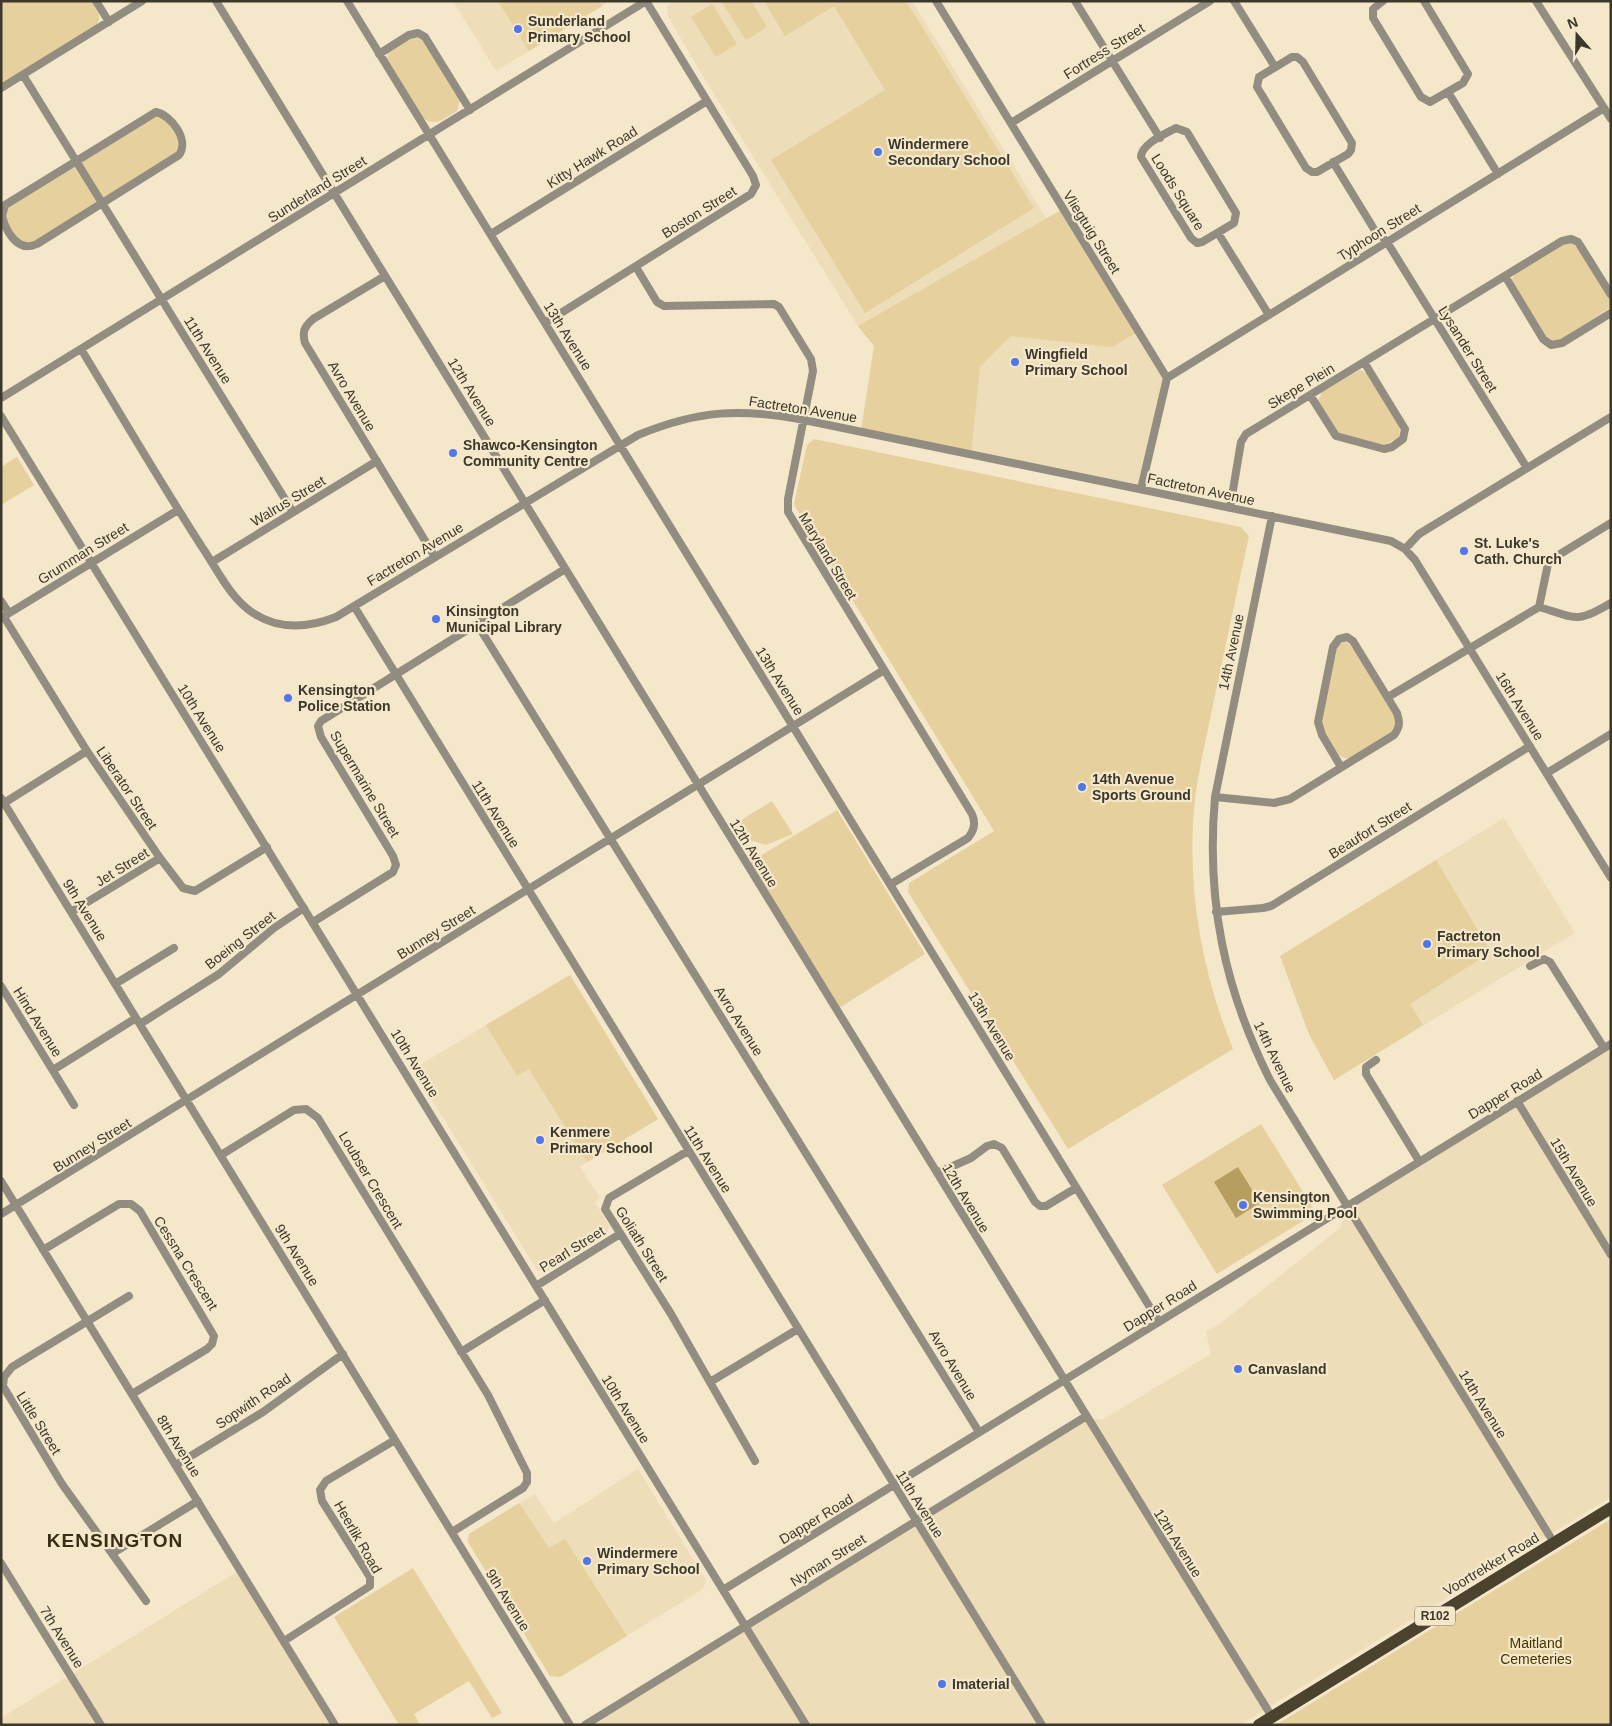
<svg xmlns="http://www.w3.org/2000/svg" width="1612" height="1726" font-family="Arial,sans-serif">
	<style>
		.built { fill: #edddb8 }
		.green { fill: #e5d09e }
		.water { fill: #b69d60 }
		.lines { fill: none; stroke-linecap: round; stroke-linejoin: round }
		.minor { stroke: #928d80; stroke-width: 8 }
		.primary { stroke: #4c432e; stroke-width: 12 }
		.poi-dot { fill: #5175ea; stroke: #f5e8ca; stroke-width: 2 }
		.labels { text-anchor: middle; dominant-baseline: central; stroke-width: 4.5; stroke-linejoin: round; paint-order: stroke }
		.shield { fill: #f5e8ca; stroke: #746d5b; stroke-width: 1 }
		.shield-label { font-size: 12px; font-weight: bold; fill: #3d382c }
		.poi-label { font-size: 14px; font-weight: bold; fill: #3d382c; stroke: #f5e8ca; text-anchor: start }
		.street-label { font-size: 14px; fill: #3d382c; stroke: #f5e8ca }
		.park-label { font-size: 14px; fill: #473500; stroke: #f5e8ca }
		.district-label { font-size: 19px; font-weight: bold; letter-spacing: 1px; fill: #382e15; stroke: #f5e8ca }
	</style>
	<rect width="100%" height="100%" fill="#f5e8ca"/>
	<path class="built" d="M453,1h157l-114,70z
		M674,1h238l134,217 17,-9 104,169 -26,111 -280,-58 13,-85 -16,-20 -149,-240 -41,-69 -1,-11z
		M1504,818l71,115 -241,147 -25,-46 -29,-78z
		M570,975l88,144 -78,48 20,31 -5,4 14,24 -2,9 -61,37 -9,-2 -124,-201z
		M1611,1044v453l-371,228h-655l500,-308 17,3 109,-66 -5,-23 15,-8 119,-95 7,-22z
		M638,1469l68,111 -3,9 -143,88 -10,-1 -82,-134 1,-8 66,-40 19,29z
		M240,1570l95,155h-334v-7z"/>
	<path class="green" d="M1,1h91c5,9 11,16 4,25l-95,58z
		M498,1h101l3,5 -73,45z
		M721,1h30l16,26 -21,13z
		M764,1h142l128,207 -169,105 -94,-153 114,-70 -51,-84 -49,30z
		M712,4l25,40 -21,13 -25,-40z
		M415,37l10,5 35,58 -3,11c-11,6 -22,17 -34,7l-36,-60 1,-5 21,-15z
		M156,112l21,19 4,21 -144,92 -13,2 -20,-22 1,-19z
		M1063,209l76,122 -27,16 -101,-11 -31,31 -9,87 -110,-23 13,-85 -16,-20z
		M1567,242l9,4 34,54 1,7 -51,33 -8,2 -6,-4 -34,-59 3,-6z
		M1360,370l8,4 32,53 -1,11 -15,7 -45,-11 -21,-33 4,-9z
		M814,439l427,88 8,9c-12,55 -23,109 -35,164 -8,41 -19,81 -21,123 -4,78 11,154 40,226l-165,100 -160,-257 1,-9 85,-52 -198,-323 -2,-4 13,-59z
		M17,457l17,28 -33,20v-38z
		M1346,642l6,4 42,69 2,10 -5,8 -41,25c-15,3 -26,-22 -29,-34l16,-77 4,-4z
		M772,801l21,33 -27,11 -26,-8 -7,-12z
		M837,810l88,144 -86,54 -89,-146z
		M1436,860l55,92 -81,52 13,21 -89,55 -25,-46 -29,-78z
		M570,975l88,144 -71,43 -58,-93 -12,7 -31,-51z
		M1261,1124l55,89 -99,61 -55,-89z
		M519,1503l30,45 16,-9 62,97 -67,41 -10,-1 -82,-134 1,-8z
		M1611,1519v206h-335l162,-100 5,2 8,-6 3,-6z
		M413,1568l89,145 -10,5 -23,-37 -55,33 6,11h-21l-65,-108z"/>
	<path class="water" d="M1238,1167l22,36 -24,15 -22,-36z"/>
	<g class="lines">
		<path class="minor" d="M96,1l13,21
			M216,1l1056,1716
			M347,1l812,1321
			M936,1l231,377 -26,111
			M1075,1l85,137
			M1234,1l41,66
			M1383,1l-10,8v9l48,79 9,5 33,-19 5,-9 -44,-73
			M1536,1l75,118
			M379,54l30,-19 9,-2 7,4 45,73
			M1292,57h5l6,5 49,81 -1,7 -3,4 -31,18h-5l-6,-4 -49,-81 2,-10z
			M23,75l270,437
			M1,88l141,-87
			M1448,92l50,82
			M156,112c15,3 34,28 23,43l-142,89c-19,9 -31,-12 -35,-28l3,-11z
			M1011,123l199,-122
			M1176,128l11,4 49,81 -2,10 -32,19 -5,1 -6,-5 -50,-81c0,-13 24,-23 35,-29z
			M1333,162l41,67 13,13 140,226
			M1218,233l51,82
			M491,234l216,-133
			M636,267l21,35 7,4 110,-2 5,3 32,52 2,12 -25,128v13l184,302c4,9 2,17 -4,24l-77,46
			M385,276l-72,43c-9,8 -11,13 -8,24l130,214
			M1505,276l38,63 8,6 11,-2 49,-30
			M545,323l206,-129 5,-9 -3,-9 -107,-175
			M81,349c40,66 79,133 121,198 15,22 28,51 51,66 26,17 55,15 83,4l302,-182c61,-25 102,-27 166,-15l587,121 14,8 10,11 196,318
			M1167,378l437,-270
			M1310,395l26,41 48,13 8,-2 11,-8 2,-10 -41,-67
			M1,398l645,-397
			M1,416l805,1309
			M1230,508l11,-66 5,-8 316,-193 9,-2 7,3 33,53
			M1272,516l-57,281c-9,103 9,191 55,283l284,463
			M1405,549l14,-15 192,-117
			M212,562l165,-101
			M1,601l8,12
			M354,606l688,1119
			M1539,607c38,11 37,17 72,-4
			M4,617l83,134 73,107 23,30 12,3 72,-44
			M1,618l177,-108
			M477,624l502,808
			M1388,697l151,-90 9,-43 4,-5 59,-36
			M1547,773l64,-39
			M1215,797l59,6 16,-4 104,-64c6,-8 6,-13 3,-22l-44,-72 -6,-4 -8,2 -6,8 -15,75 4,13 19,32
			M1,798l569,927
			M4,803l83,-52
			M71,912l89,-54
			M1216,912l47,-4 8,-2 259,-160
			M313,922l80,-50 3,-7 -3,-9 -72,-119 -3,-11 3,-5 244,-152
			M1530,966l14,-7 6,3 54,86
			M115,984l59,-36
			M1,986l73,119
			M140,1024l79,-50 55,-46 30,-20
			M1376,1060l-10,7v7l53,87
			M53,1070l83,-52
			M1517,1101l94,154
			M688,1151l-79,47 -4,11 66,105 84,147
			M221,1155l73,-45 12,-1 12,9 170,277 39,78v9l-4,6 -71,44
			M937,1173l34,-15 16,-12 7,-2 8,4 33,54 5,4h6l30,-18
			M1,1181l334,544
			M1,1214l883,-544
			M43,1250l76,-46h12l9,7 74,125 -2,8 -5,5 -75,45
			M536,1286l84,-52
			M129,1296l-117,71 -8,10 -1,9 59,98 84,117
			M461,1352l84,-52
			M710,1382l88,-53
			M176,1465l87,-53 80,-58
			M113,1553l85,-52
			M1,1563l100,162
			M723,1590l888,-546
			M284,1641l86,-55v-9l-48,-76 -2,-11 6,-9 69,-41
			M585,1725l500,-308"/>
		<path class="primary" d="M1259,1725l352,-217"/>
	</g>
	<g class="poi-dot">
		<circle cx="518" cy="29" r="5"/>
		<circle cx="878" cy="152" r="5"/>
		<circle cx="1015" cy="362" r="5"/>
		<circle cx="453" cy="453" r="5"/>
		<circle cx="1464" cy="551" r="5"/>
		<circle cx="436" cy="619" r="5"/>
		<circle cx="288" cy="698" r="5"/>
		<circle cx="1082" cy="787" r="5"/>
		<circle cx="1427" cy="944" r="5"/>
		<circle cx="540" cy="1140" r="5"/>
		<circle cx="1243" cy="1205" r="5"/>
		<circle cx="1238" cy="1369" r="5"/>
		<circle cx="587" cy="1561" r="5"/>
		<circle cx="942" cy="1684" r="5"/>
	</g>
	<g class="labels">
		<rect class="shield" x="1415" y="1606.5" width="40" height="19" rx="4"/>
		<g class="shield-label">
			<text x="1435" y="1616">R102</text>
		</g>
		<g class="poi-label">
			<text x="528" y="21">Sunderland<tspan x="528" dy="16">Primary School</tspan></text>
			<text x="888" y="144">Windermere<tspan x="888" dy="16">Secondary School</tspan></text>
			<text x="1025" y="354">Wingfield<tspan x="1025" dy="16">Primary School</tspan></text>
			<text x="463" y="445">Shawco-Kensington<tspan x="463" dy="16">Community Centre</tspan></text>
			<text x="1474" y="543">St. Luke's<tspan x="1474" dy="16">Cath. Church</tspan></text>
			<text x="446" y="611">Kinsington<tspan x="446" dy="16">Municipal Library</tspan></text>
			<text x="298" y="690">Kensington<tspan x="298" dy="16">Police Station</tspan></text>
			<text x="1092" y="779">14th Avenue<tspan x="1092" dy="16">Sports Ground</tspan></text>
			<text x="1437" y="936">Factreton<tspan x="1437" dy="16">Primary School</tspan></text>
			<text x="550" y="1132">Kenmere<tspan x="550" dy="16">Primary School</tspan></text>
			<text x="1253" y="1197">Kensington<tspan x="1253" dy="16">Swimming Pool</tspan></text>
			<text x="1248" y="1369">Canvasland</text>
			<text x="597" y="1553">Windermere<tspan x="597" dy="16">Primary School</tspan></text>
			<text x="952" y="1684">Imaterial</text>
		</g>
		<g class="street-label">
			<text transform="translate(1104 51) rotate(-32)">Fortress Street</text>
			<text transform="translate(592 157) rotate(-32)">Kitty Hawk Road</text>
			<text transform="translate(317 189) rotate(-32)">Sunderland Street</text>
			<text transform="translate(1178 192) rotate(58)">Loods Square</text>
			<text transform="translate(699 212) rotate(-32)">Boston Street</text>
			<text transform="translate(1092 232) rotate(58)">Vliegtuig Street</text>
			<text transform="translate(1379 232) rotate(-32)">Typhoon Street</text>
			<text transform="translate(568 336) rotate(58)">13th Avenue</text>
			<text transform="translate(1468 349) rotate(58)">Lysander Street</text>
			<text transform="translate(208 350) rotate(58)">11th Avenue</text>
			<text transform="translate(1301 386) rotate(-31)">Skepe Plein</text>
			<text transform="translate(472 392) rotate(58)">12th Avenue</text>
			<text transform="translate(352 396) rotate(59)">Avro Avenue</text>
			<text transform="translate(803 409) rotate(9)">Factreton Avenue</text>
			<text transform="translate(1201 489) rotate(12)">Factreton Avenue</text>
			<text transform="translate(288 501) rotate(-31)">Walrus Street</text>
			<text transform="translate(83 553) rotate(-32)">Grumman Street</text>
			<text transform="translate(415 554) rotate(-31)">Factreton Avenue</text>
			<text transform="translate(828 556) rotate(59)">Maryland Street</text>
			<text transform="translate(1231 652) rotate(-78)">14th Avenue</text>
			<text transform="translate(780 681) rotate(58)">13th Avenue</text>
			<text transform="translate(1520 706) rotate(58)">16th Avenue</text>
			<text transform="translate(202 718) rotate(58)">10th Avenue</text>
			<text transform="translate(365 784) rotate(59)">Supermarine Street</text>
			<text transform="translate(127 788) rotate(56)">Liberator Street</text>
			<text transform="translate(496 814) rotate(58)">11th Avenue</text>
			<text transform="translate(1370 830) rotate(-32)">Beaufort Street</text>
			<text transform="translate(754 853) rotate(58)">12th Avenue</text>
			<text transform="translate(122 867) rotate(-32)">Jet Street</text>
			<text transform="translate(85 910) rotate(58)">9th Avenue</text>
			<text transform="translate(436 932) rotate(-32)">Bunney Street</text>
			<text transform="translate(240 940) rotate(-38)">Boeing Street</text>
			<text transform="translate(739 1021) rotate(58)">Avro Avenue</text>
			<text transform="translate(38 1022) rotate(58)">Hind Avenue</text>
			<text transform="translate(992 1026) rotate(59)">13th Avenue</text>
			<text transform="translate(1275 1057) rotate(64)">14th Avenue</text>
			<text transform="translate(415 1063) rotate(58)">10th Avenue</text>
			<text transform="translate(1505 1094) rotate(-31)">Dapper Road</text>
			<text transform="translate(92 1145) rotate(-32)">Bunney Street</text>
			<text transform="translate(708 1159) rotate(58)">11th Avenue</text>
			<text transform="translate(1574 1172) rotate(59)">15th Avenue</text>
			<text transform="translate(371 1180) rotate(59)">Loubser Crescent</text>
			<text transform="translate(966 1198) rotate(59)">12th Avenue</text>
			<text transform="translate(642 1244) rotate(58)">Goliath Street</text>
			<text transform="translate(572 1249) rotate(-32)">Pearl Street</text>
			<text transform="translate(297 1255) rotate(58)">9th Avenue</text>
			<text transform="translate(186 1263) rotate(58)">Cessna Crescent</text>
			<text transform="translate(1160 1306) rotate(-32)">Dapper Road</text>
			<text transform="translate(953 1365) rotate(59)">Avro Avenue</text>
			<text transform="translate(253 1401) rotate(-34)">Sopwith Road</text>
			<text transform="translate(1483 1404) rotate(58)">14th Avenue</text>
			<text transform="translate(626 1409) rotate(58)">10th Avenue</text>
			<text transform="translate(39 1423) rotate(58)">Little Street</text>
			<text transform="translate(179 1446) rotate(58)">8th Avenue</text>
			<text transform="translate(920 1504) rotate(58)">11th Avenue</text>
			<text transform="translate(816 1519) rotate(-31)">Dapper Road</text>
			<text transform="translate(358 1537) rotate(60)">Heerlik Road</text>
			<text transform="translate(1178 1543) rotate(58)">12th Avenue</text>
			<text transform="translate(828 1560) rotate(-32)">Nyman Street</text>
			<text transform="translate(1491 1564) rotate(-31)">Voortrekker Road</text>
			<text transform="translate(508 1600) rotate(58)">9th Avenue</text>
			<text transform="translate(62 1637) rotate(58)">7th Avenue</text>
		</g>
		<g class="park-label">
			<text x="1536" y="1643">Maitland<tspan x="1536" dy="16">Cemeteries</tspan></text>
		</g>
		<g class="district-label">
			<text x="115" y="1540">KENSINGTON</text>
		</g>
	</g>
	<rect width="1612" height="1726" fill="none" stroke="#3d382c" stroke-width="5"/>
	<g transform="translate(1577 35) rotate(340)" stroke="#f5e8ca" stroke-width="4" paint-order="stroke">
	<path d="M0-4L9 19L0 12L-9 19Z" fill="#3d382c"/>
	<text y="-8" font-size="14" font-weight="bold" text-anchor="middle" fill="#3d382c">N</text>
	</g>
</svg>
